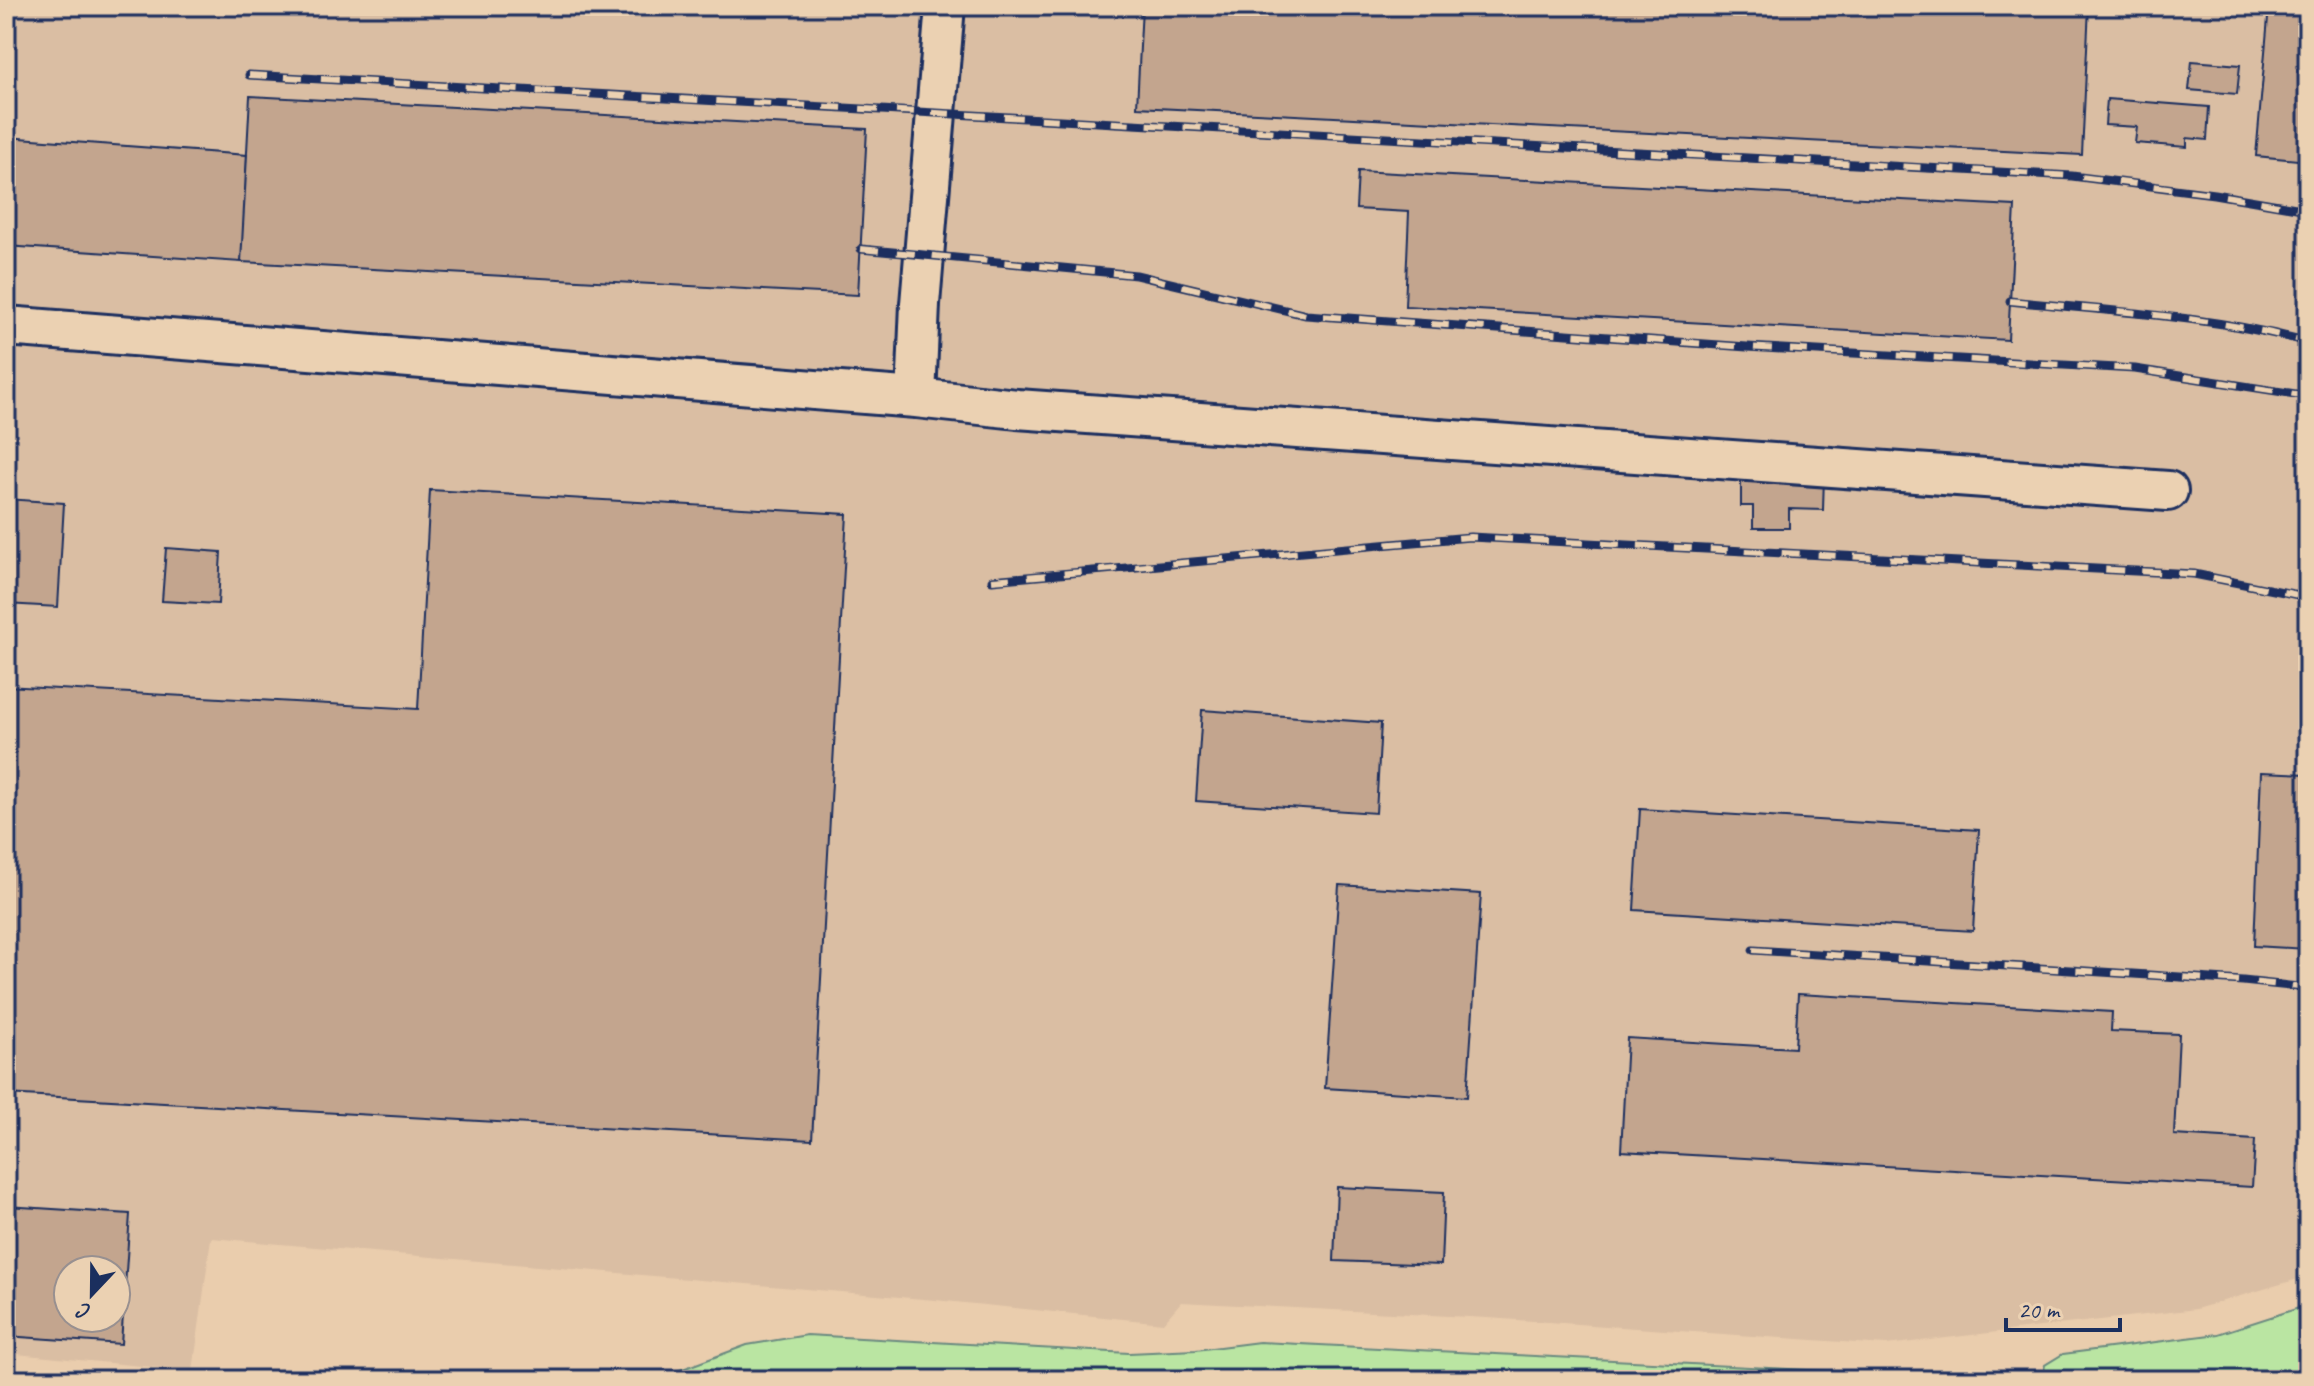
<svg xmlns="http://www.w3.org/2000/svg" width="2314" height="1386" font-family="Caveat,sans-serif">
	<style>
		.built { fill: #dabea3; fill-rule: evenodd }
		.green { fill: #bae5a2; stroke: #6a8a80; stroke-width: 2 }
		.building { fill: #c3a58e; stroke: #1b2f5e; stroke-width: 2; fill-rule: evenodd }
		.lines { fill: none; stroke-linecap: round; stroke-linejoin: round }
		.minor-casing { stroke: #1b2f5e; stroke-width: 44 }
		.minor { stroke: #ebd1b2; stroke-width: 38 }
		.rail-casing { stroke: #1b2f5e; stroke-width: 9 }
		.rail { stroke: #ebd1b2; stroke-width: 6; stroke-dasharray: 18; stroke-linecap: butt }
	</style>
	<rect width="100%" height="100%" fill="#eacdad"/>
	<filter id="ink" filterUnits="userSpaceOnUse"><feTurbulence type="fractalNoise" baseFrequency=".0125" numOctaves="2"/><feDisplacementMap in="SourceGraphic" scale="16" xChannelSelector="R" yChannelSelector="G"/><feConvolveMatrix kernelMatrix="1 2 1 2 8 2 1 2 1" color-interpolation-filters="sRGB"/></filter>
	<g filter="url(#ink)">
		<path class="built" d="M6,6h2302v1270l-112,33 -310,36 -398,-27 -307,-16 -18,21 -228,-23 -724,-62 -18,133 -187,-18zM68,1270h48v48h-48z"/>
		<path class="green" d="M2308,1305v75h-266l3,-15 18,-11 155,-20z
			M807,1335l322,18 67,-3 63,-8 606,31 53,7h-1265l94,-35z"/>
		<path class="building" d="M1142,6h947l-7,149 -945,-48z
			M2269,6h39v155l-52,-5z
			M2192,61l48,4 -3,29 -48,-4z
			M250,96l617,33 -9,166 -617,-33z
			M2107,99l102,8 -2,33 -20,-2v9l-52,-4 2,-16 -32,-2z
			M6,137l241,18 -6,107 -235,-16z
			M1358,171l657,35 -7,134 -603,-34 4,-94 -53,-3z
			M1741,473l83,2 -1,35 -34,-1v19h-36v-22h-12z
			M430,490l417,24 -35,626 -806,-46v-408l412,23z
			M6,499l58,4 -6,104 -52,-3z
			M166,548l55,4 -3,52 -56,-3z
			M1202,710l179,13 -5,90 -180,-12z
			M2261,772l47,2v175l-54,-3z
			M1640,809l339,21 -6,101 -339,-21z
			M1339,885l142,9 -14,203 -142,-9z
			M1798,994l314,18 -1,19 68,3 -5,101 81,5 -3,47 -631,-36 6,-113 168,10z
			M1337,1187l107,5 -3,73 -107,-4z
			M6,1206l124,8 -9,130 -115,-8zM68,1270h48v48h-48z"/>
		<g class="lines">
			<defs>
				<path id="minor" d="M6,326l910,72 101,11 1151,82
					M916,398l4,-94 25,-298"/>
			</defs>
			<use href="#minor" class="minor-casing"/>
			<use href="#minor" class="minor"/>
			<defs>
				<path id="rail" d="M249,75l1823,101 142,18 94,16
					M861,249l275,26 170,40 441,32 388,22 173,27
					M2010,301c100,10 201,15 298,41
					M992,580l478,-43 724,37 114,23
					M1753,950l490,31 65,7"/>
			</defs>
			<use href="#rail" class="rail-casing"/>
			<use href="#rail" class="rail"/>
		</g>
	</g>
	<rect width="2314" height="1386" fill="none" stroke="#ebd1b2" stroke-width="32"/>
	<rect x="16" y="16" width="2282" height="1354" fill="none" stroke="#1b2f5e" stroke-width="3" filter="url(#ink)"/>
	<g transform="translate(92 1294) rotate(202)"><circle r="38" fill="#ebd1b2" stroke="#989090" stroke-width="2"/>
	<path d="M0-6L14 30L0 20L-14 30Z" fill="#1b2f5e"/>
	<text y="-12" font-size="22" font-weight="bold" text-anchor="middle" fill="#1b2f5e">С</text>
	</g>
	<path d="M2006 1318v12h114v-12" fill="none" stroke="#1b2f5e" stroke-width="4"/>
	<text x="2018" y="1318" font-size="24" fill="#1b2f5e" stroke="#ebd1b2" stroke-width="6" paint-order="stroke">20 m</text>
</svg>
